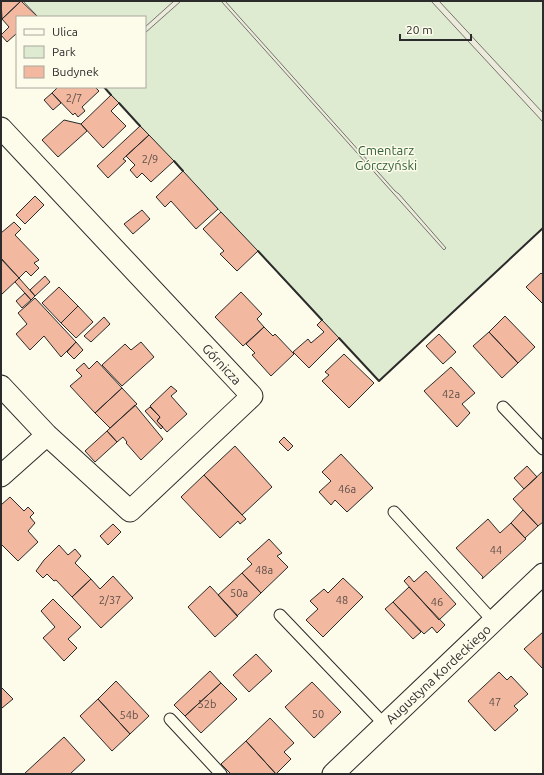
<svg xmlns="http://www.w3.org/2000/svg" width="544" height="775" font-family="Ubuntu,sans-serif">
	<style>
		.green { fill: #deebd1; stroke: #74746e }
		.parking { fill: #eceadb; stroke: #74746e }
		.building { fill: #f2b8a0; stroke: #2b2b2b }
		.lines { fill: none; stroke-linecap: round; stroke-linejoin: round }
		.lane-casing { stroke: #2b2b2b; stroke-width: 13 }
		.street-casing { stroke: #2b2b2b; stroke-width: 23 }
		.lane { stroke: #fdfbea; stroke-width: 11 }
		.street { stroke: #fdfbea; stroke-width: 21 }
		.wall { stroke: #2b2b2b; stroke-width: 2 }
		.labels { text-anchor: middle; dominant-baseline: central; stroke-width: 3; stroke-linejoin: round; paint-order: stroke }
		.number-label { font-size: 11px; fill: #5d4e48 }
		.park-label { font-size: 13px; fill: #34623c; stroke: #fdfbea }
		.street-label { font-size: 13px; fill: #2b2b2b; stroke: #fdfbea }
	</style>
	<rect width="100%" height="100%" fill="#fdfbea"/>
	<path class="green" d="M23,1h520v227l-164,153 -275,-294h41v-70h-107z"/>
	<path class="parking" d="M174,1h7l-36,32v-6z
		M221,1h4l170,190 4,3 47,54 -2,2z
		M431,1h8l104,112v9z"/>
	<path class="building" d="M1,1h20l-19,18z
		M21,1l17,16h-21v18l-1,-1 -9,8 -6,-7 8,-8 -7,-8z
		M58,87h37l4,4 -17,16 3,4 -7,6 -3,-4 -2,2 -21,-22z
		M52,93l9,10 -8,7 -9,-10z
		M111,95l8,8 -8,8 15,15 -23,22 -22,-24z
		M64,120l17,4 6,7 -29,26 -16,-17z
		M140,126l9,9 -26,24 3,2 -18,17 -11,-12z
		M149,135l25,26 -23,21 -9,-9 -5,5 -7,-8 5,-5 -9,-9z
		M183,171l35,38 -22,20 -25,-28 -6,6 -9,-10z
		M35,196l9,9 -19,19 -9,-9z
		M142,210l8,9 -17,15 -9,-10z
		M221,212l37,39 -21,20 -17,-17 4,-3 -21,-22z
		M14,222l7,7 -6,6 24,25 -5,3 5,5 -8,8 -5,-5 -7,7 -18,-20v-25z
		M1,259l18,19 -18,17z
		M541,273l2,2v29l-17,-17z
		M45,276l5,6 -15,14 -5,-6z
		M19,278l16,18 -4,4 -16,-18z
		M59,287l19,19 -17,17 -19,-20z
		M241,292l21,22 -5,5 7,8 -21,19 -28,-29z
		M25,293l6,7 -9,8 -6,-7z
		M35,298l41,44 -15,15 -17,-21 -14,14 -14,-16 11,-10 -9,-11z
		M78,306l15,16 -17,16 -15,-15z
		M505,316l30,31 -17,16 -29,-31z
		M104,317l6,7 -19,18 -7,-6z
		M322,320l17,18 -30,30 -16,-16 15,-13 3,4 13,-11 -7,-7z
		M264,327l9,9 2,-2 19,20 -23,22 -19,-21 3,-2 -9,-9z
		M489,332l29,31 -16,15 -29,-32z
		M439,334l17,18 -13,12 -17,-18z
		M76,342l7,8 -9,9 -7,-7z
		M141,342l13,15 -32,29 -20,-21 23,-21 6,6z
		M344,354l30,29 -25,25 -27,-27 7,-6 -4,-3z
		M97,361l25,27 -27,25 -25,-27 12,-10 -6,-6 8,-7 5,6z
		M451,367l24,26 -13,11 8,9 -13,14 -33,-36z
		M171,386l6,5 -6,5 16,18 -20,18 -10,-11 3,-4 -10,-11z
		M122,388l15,16 -27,24 -15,-15z
		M135,405l28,34 -22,21 -15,-17 1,-1 -4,-5 -6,5 -10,-11z
		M150,407l10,10 -3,4 6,6 -2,2 -16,-18z
		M107,431l10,11 -22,20 -10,-11z
		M284,437l9,9 -5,5 -9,-9z
		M235,446l37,41 -30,28 -38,-40z
		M341,454l32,34 -26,24 -12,-12 -4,5 -12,-13 12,-11 -9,-9z
		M527,466l10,11 -13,12 -10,-11z
		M543,471v51l-5,4 -25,-27z
		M204,475l42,44 -6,5 -2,-3 -18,17 -39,-41z
		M10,497l14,14 4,-4 6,6 -4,4 5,6 -7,8 10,11 -20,19 -17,-17v-39z
		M523,510l15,16 -13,12 -14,-15z
		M488,519l12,14 11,-10 15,16 -44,40 1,-2 -27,-29z
		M113,524l8,8 -13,13 -8,-9z
		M269,539l13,14 -5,3 11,11 -27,26 -19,-20 10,-9 -5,-5z
		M59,545l9,10 7,-6 6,7 -6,7 16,16 -19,18 -16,-17 -2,1 -7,-7 -4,4 -7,-7 8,-11z
		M426,571l30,33 -17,16 -35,-39 5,-5 5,6z
		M242,573l19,20 -24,23 -19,-21z
		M113,576l20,22 -32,30 -29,-31 19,-18 9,10z
		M343,578l20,19 -40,40 -17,-17 12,-11 -8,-8 14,-12 4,4z
		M210,586l28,30 -23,21 -27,-30z
		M409,587l36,38 -8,8 -5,-6 -8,7 -31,-32z
		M53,599l28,28 -13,12 9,9 -13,13 -21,-23 12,-11 -14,-16z
		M393,602l28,30 -8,7 -28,-30z
		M543,632v37l-19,-20z
		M256,654l16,17 -23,21 -16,-17z
		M210,671l11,12 -36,33 -11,-11z
		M499,672l8,8 4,-4 17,18 -14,12 4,4 -23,21 -27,-30z
		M116,681l33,35 -19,18 -32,-35z
		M312,682l29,30 -27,26 -29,-31z
		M221,683l16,16 -36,34 -16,-17z
		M1,687l12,12 -11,9 -1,-1z
		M98,699l32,35 -18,17 -32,-35z
		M270,718l24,25 -10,9 7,7 -15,15 -30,-33z
		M64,737l21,23 -15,14h-46z
		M246,741l30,33h-45l-10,-10z"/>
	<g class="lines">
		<defs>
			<path id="lane" d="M503,407l40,42
				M394,512l100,110
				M280,615l105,110
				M170,719l51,55"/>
			<path id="street" d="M1,128l251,268 -122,115 -83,-76 -46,-49
				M1,476l46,-41
				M333,774l210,-200"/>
		</defs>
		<use href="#lane" class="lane-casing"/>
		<use href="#street" class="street-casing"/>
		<use href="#lane" class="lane"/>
		<use href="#street" class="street"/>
		<path class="wall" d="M104,87l7,8
			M119,103l21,23
			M174,161l9,10
			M258,251l64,69
			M339,338l40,43 164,-153"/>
	</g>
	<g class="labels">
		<g class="number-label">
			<text x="74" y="98">2/7</text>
			<text x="150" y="159">2/9</text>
			<text x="451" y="394">42a</text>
			<text x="347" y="489">46a</text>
			<text x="496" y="550">44</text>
			<text x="264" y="570">48a</text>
			<text x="239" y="593">50a</text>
			<text x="110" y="600">2/37</text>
			<text x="342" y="600">48</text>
			<text x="437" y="602">46</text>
			<text x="495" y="702">47</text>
			<text x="207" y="704">52b</text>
			<text x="318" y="714">50</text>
			<text x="129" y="715">54b</text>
		</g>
		<g class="park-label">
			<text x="386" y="150">Cmentarz<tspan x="386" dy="15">Górczyński</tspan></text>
		</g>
		<g class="street-label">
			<text transform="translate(222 364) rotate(47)">Górnicza</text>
			<text transform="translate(438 674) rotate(-43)">Augustyna Kordeckiego</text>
		</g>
	</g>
	<rect width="544" height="775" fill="none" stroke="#2b2b2b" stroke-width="4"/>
	<rect x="16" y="16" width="130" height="72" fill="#fdfbea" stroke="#a9a89e"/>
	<rect x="24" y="29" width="20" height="6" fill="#fdfbea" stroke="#a9a89e"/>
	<text x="52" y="36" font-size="12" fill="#2b2b2b">Ulica</text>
	<rect x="24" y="46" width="20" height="12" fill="#deebd1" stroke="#a9a89e"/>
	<text x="52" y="56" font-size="12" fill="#2b2b2b">Park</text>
	<rect x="24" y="66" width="20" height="12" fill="#f2b8a0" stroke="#a9a89e"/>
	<text x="52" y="76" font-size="12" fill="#2b2b2b">Budynek</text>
	<path d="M400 34v6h71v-6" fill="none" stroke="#2b2b2b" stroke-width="2"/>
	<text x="406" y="34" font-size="12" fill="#2b2b2b" stroke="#fdfbea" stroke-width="3" paint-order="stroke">20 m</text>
</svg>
